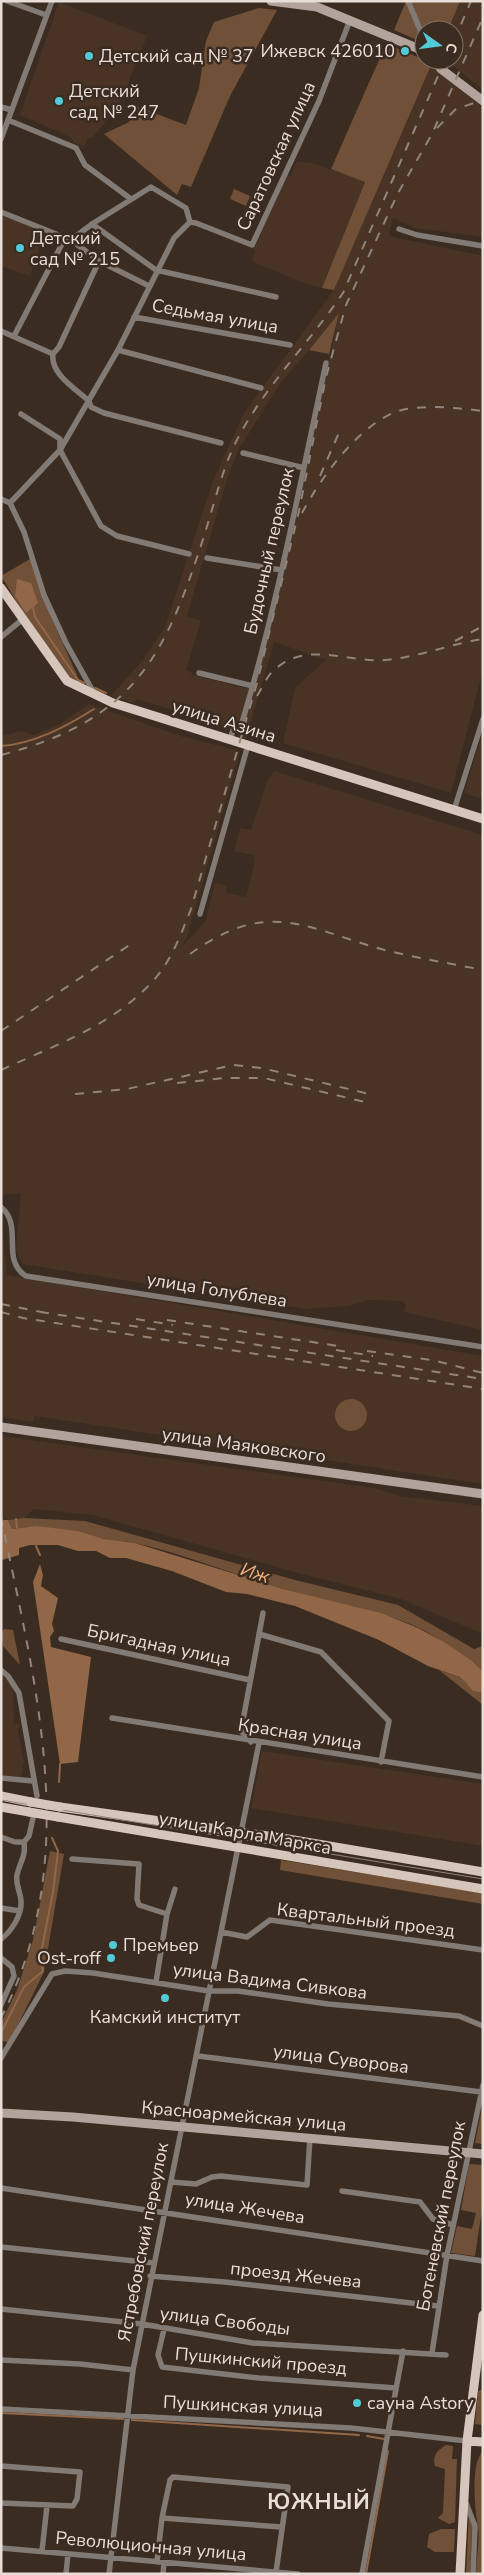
<svg xmlns="http://www.w3.org/2000/svg" width="484" height="2575" font-family="'Nunito Sans',sans-serif">
	<style>
		.built { fill: #483324 }
		.green { fill: #715038 }
		.water { fill: #916748 }
		.lines { fill: none; stroke-linecap: round; stroke-linejoin: round }
		.stream { stroke: #916748; stroke-width: 2 }
		.street { stroke: #827a75; stroke-width: 5.5 }
		.secondary { stroke: #b2a49c; stroke-width: 9 }
		.primary { stroke: #d6c5ba; stroke-width: 9 }
		.tram { stroke: #90847b; stroke-width: 1 }
		.rail { stroke: #90847b; stroke-width: 2; stroke-dasharray: 9 9; stroke-linecap: butt }
		.primary-bridge { stroke: #d6c5ba; stroke-width: 9 }
		.poi-dot { fill: #52cbd9; stroke: #3b2c21; stroke-width: 2 }
		.labels { text-anchor: middle; dominant-baseline: central; stroke-width: 5; stroke-linejoin: round; paint-order: stroke }
		.poi-label { font-size: 18px; fill: #e8ded7; stroke: #3b2c21; text-anchor: start }
		.street-label { font-size: 18px; fill: #e8ded7; stroke: #3b2c21 }
		.water-label { font-size: 19px; font-style: italic; fill: #f1ae7e; stroke: #3b2c21 }
		.district-label { font-size: 22px; font-weight: bold; letter-spacing: 1px; fill: #e8ded7; stroke: #3b2c21 }
	</style>
	<rect width="100%" height="100%" fill="#3b2c21"/>
	<path class="built" d="M460,1h23v89l-37,-30h8v-30h-6z
		M59,2l88,34 -28,69 -27,33h-4l-3,9 -11,-4 -3,-5 -10,-5 -41,-18z
		M432,63l51,45v129l-68,-9 -22,-10 -4,18 94,20v414l-32,123 -168,-50 12,-55 31,-28 -52,-18 -28,97 -7,-3 16,-53 43,-176 41,-193 -59,70 -41,65 -11,27 -41,140 14,5 -15,49 6,2 -1,3 59,14 -11,35 -8,4 -94,-29 -4,4 -22,-7 32,-36 22,-33 49,-149 30,-65 90,-123z
		M297,161l8,2 4,-1 56,19 -43,107 -18,-5 -53,-22 4,-9 -2,-5 32,-71h6z
		M1,215l45,16 -16,45 -29,-10z
		M89,704l91,32 60,15 -53,186 -5,9 23,-24 10,-39 12,3 -1,7 20,4 9,-37 -2,-5 -19,-4 6,-23 11,2 16,-48 7,-11 209,64v495l-79,-18 2,-9 -5,-2 -33,-1 -19,6 -43,3 -284,-45 -6,-15 5,-56 -20,2v-459l20,-5 13,4 26,-11z
		M483,732v67l-19,-6z
		M1,1213l6,62 476,81v128l-448,-68 -2,6 -32,-5z
		M1,1436l373,52 26,8 83,10v128l-82,-35 -103,-26 -205,-58 -59,-6 -10,9 -23,2z
		M1,1673l12,13 1,37 6,2 -2,7 6,29 -3,16 -20,-2z
		M262,1751l221,33v62l-232,-38z"/>
	<path class="green" d="M406,1h54l-12,29h-24v13l-30,-13z
		M259,8l18,2 -47,86 -39,91 -9,-3 -5,11 -73,-61 25,-12 6,-16 51,19 13,-37 7,-47 8,-19z
		M386,44l46,19 -98,227 -12,-2 43,-106 -34,-13z
		M234,189l16,7 -4,10 -16,-7z
		M339,313l-10,41 -20,-4z
		M30,559l24,65 28,62c-30,-15 -62,-81 -81,-110z
		M335 1415a16 16 0 1 1 32 0a16 16 0 1 1-32 0Z
		M24,1518l61,3 210,59 103,25 76,44 9,-3v26c-21,-16 -41,-33 -66,-45 -43,-19 -89,-25 -134,-38 -49,-14 -98,-35 -148,-46 -10,-2 -20,-2 -30,-4 -33,-6 -59,-16 -93,-10l-4,-9z
		M4,1629l9,1 7,35 -17,-19 -2,-13z
		M439,1670l21,7 13,14 10,2v12z
		M50,1851l14,3 -20,118 -35,71 -8,-3v-17l16,-33 16,-50z
		M281,1860l202,33v11l-203,-34z
		M483,2103v41l-8,-1z
		M469,2164l14,1v38l-8,53 -24,-3 6,-27 15,3 4,-16 -15,-3z
		M483,2389v36l-8,-1 3,-33z
		M446,2445l7,1 -1,13h5l-2,63 -6,2 -11,-6 5,-5 2,-44 -10,-3c-3,-11 3,-16 11,-21z
		M483,2451v123h-7c0,-15 4,-33 2,-47 -3,-18 -8,-63 5,-76z
		M469,2515l3,11 -2,48h-4z
		M441,2529h14l-1,23h-19l-8,-5 2,-13z"/>
	<path class="water" d="M17,579l14,4 7,20 -12,10 -11,-17z
		M1,1520h7l4,9 25,-3 40,5 27,8 31,4 148,46 98,24 37,15 26,14 28,19 11,11v21l-10,-2 -13,-14 -32,-11 -49,-26 -84,-34 -48,-12 -21,-2 -54,-21 -46,-13h-16l-14,-7h-18l-20,-6h-28l-11,3v7l-17,5z
		M40,1564l3,11 -2,11 17,12 -6,26 2,7 -4,6 1,10 40,10 -13,105 -18,2 -27,-182z"/>
	<g class="lines">
		<path class="stream" d="M33,607l2,10 43,63 6,3
			M95,688l11,5
			M1,746c33,-2 66,-20 93,-37
			M16,1519l1,9
			M36,1546l4,9
			M59,1782l1,-18
			M1,2033l23,-46 19,-16 -3,-13 13,-66 5,-41 -6,-13
			M1,2413l122,6
			M132,2420l227,15
			M367,2436l17,3
			M366,2574l22,-123"/>
		<path class="street" d="M7,1l39,14
			M408,1l16,38
			M1,107l11,3
			M8,120l68,28 9,17 46,34
			M1,139l51,-138
			M1,212l70,28 28,21 50,25
			M92,224l64,46 120,27
			M399,229l18,6 66,11
			M134,317l156,28
			M1,331l52,23c-3,20 23,35 36,47l2,6 13,6 117,30
			M14,336l49,-94 8,-2 21,-16 59,-37 35,21 4,14
			M118,350l143,38
			M53,354l6,-7 40,-86
			M21,414l39,25v11l41,76 16,10 72,18
			M243,453l61,15
			M1,499l9,4 14,29 20,63 22,48 28,50
			M10,503l50,-53 58,-100 56,-112 16,-16 6,1 56,22 67,-144 31,-81
			M207,558l74,12
			M1,637l22,-18
			M199,673l54,13
			M230,740l3,-10 8,-4c36,-119 59,-242 85,-363
			M454,810l29,-91
			M200,914l48,-169
			M1,1207c23,19 -1,53 25,69l457,71
			M259,1634l62,18 68,69 -8,41
			M61,1639l189,41
			M1,1670l7,6 11,17 18,103
			M112,1718l371,59
			M251,1742l-10,-11 22,-118
			M1,1778l32,3
			M1,1837l14,5h9l5,-6 4,-18
			M72,1859l67,5 -2,35 2,6 28,9
			M1,1908l19,3
			M221,1932l26,5 23,-17 213,30
			M1,1939c10,-7 21,-24 20,-37 0,-10 -6,-17 -4,-27 3,-14 9,-17 7,-33
			M1,1958l11,9 2,9 -13,29
			M156,1982l11,-68 8,-25
			M198,2056l283,36
			M1,2058l51,-84 13,-3 28,2 116,18h29l90,13 131,12 24,10
			M171,2182l25,2 16,-7 9,-1 86,9 3,-48
			M1,2188l482,73
			M342,2191l78,11 13,17 20,6
			M1,2247l153,16
			M150,2276l75,6 213,24
			M1,2309l141,15 111,19 193,12
			M164,2329l-6,26 4,12 97,11 137,10
			M432,2353l15,-98 36,-170
			M1,2360l79,4 53,6
			M1,2409l350,19 116,13
			M1,2466l79,6 -3,27 -4,7 -72,-3
			M466,2503l9,23 -2,48
			M162,2518l119,9
			M1,2548l297,26
			M42,2551l5,-45
			M157,2562l5,-44 8,-38 3,-3 115,10 -12,85
			M66,2574l2,-20
			M109,2574l24,-204 126,-627
			M163,2574l1,-11
			M362,2574l41,-223"/>
		<path class="secondary" d="M271,1l46,6 107,44
			M435,60l6,9 42,32
			M1,1427l482,67
			M1,2113l72,4 410,37"/>
		<path class="primary" d="M1,588l66,93 46,22 370,116
			M1,1796l30,6
			M1,1807l28,5
			M60,1807l222,31 201,34
			M58,1817l425,72
			M467,2441l16,1
			M460,2574l7,-133 16,-126"/>
		<path class="tram" d="M1,1800l482,79"/>
		<path class="rail" d="M454,41l17,-40
			M437,128l19,-19 27,-9
			M320,476l21,-48
			M302,513c19,-36 62,-96 104,-104 24,-4 52,-1 77,2
			M455,641l28,-15
			M257,696c5,-8 10,-20 17,-26 34,-30 72,-7 111,-10 34,-3 65,-16 98,-21
			M1,755c132,-34 164,-97 203,-219 9,-28 16,-58 28,-86 27,-58 75,-104 111,-157l102,-233
			M190,954c77,-55 111,-28 191,-5 34,9 68,14 102,21
			M1,1031l130,-87
			M1,1070c52,-24 111,-44 151,-88 19,-20 29,-48 39,-73l66,-226 42,-172 27,-134 20,-72 52,-112 34,-59 51,-117
			M177,1083l48,-5h39l101,24
			M75,1094l52,-5 106,-24 29,3 107,26
			M1,1304l45,9
			M1,1312l22,6 460,71
			M40,1312l443,67
			M136,1319l37,6
			M167,1320l178,27
			M336,1350l37,6
			M367,1351l65,9 51,13
			M1,1517c34,167 83,340 0,501"/>
		<path class="primary-bridge" d="M31,1802l29,5
			M29,1812l29,5"/>
	</g>
	<g class="poi-dot">
		<circle cx="405" cy="51" r="5"/>
		<circle cx="89" cy="56" r="5"/>
		<circle cx="59" cy="101" r="5"/>
		<circle cx="20" cy="248" r="5"/>
		<circle cx="113" cy="1945" r="5"/>
		<circle cx="111" cy="1958" r="5"/>
		<circle cx="165" cy="1998" r="5"/>
		<circle cx="357" cy="2403" r="5"/>
	</g>
	<g class="labels">
		<g class="poi-label">
			<text x="395" y="51" text-anchor="end">Ижевск 426010</text>
			<text x="99" y="56">Детский сад № 37</text>
			<text x="69" y="91">Детский<tspan x="69" dy="21">сад № 247</tspan></text>
			<text x="30" y="238">Детский<tspan x="30" dy="21">сад № 215</tspan></text>
			<text x="123" y="1945">Премьер</text>
			<text x="101" y="1958" text-anchor="end">Ost-roff</text>
			<text x="165" y="2017" text-anchor="middle">Камский институт</text>
			<text x="367" y="2403">сауна Astory</text>
		</g>
		<g class="street-label">
			<text transform="translate(276 156) rotate(-65)">Саратовская улица</text>
			<text transform="translate(215 316) rotate(10)">Седьмая улица</text>
			<text transform="translate(269 551) rotate(-77)">Будочный переулок</text>
			<text transform="translate(224 721) rotate(17)">улица Азина</text>
			<text transform="translate(217 1290) rotate(9)">улица Голублева</text>
			<text transform="translate(244 1445) rotate(8)">улица Маяковского</text>
			<text transform="translate(159 1645) rotate(12)">Бригадная улица</text>
			<text transform="translate(300 1734) rotate(9)">Красная улица</text>
			<text transform="translate(245 1833) rotate(10)">улица Карла Маркса</text>
			<text transform="translate(366 1920) rotate(7)">Квартальный проезд</text>
			<text transform="translate(270 1981) rotate(7)">улица Вадима Сивкова</text>
			<text transform="translate(341 2059) rotate(7)">улица Суворова</text>
			<text transform="translate(244 2116) rotate(5)">Красноармейская улица</text>
			<text transform="translate(245 2208) rotate(9)">улица Жечева</text>
			<text transform="translate(441 2216) rotate(-79)">Ботеневский переулок</text>
			<text transform="translate(143 2242) rotate(-79)">Ястребовский переулок</text>
			<text transform="translate(296 2275) rotate(6)">проезд Жечева</text>
			<text transform="translate(225 2321) rotate(7)">улица Свободы</text>
			<text transform="translate(261 2361) rotate(5)">Пушкинский проезд</text>
			<text transform="translate(243 2406) rotate(3)">Пушкинская улица</text>
			<text transform="translate(151 2546) rotate(5)">Революционная улица</text>
		</g>
		<g class="water-label">
			<text transform="translate(255 1573) rotate(18)">Иж</text>
		</g>
		<g class="district-label">
			<text x="319" y="2502">ЮЖНЫЙ</text>
		</g>
	</g>
	<rect width="484" height="2575" fill="none" stroke="#e8ded7" stroke-width="5"/>
	<g transform="translate(439 45) rotate(104)"><circle r="24" fill="#3b2c21" stroke="#80736a"/>
	<path d="M0-4L9 19L0 12L-9 19Z" fill="#52cbd9"/>
	<text y="-8" font-size="14" font-weight="bold" text-anchor="middle" fill="#e8ded7">С</text>
	</g>
</svg>
